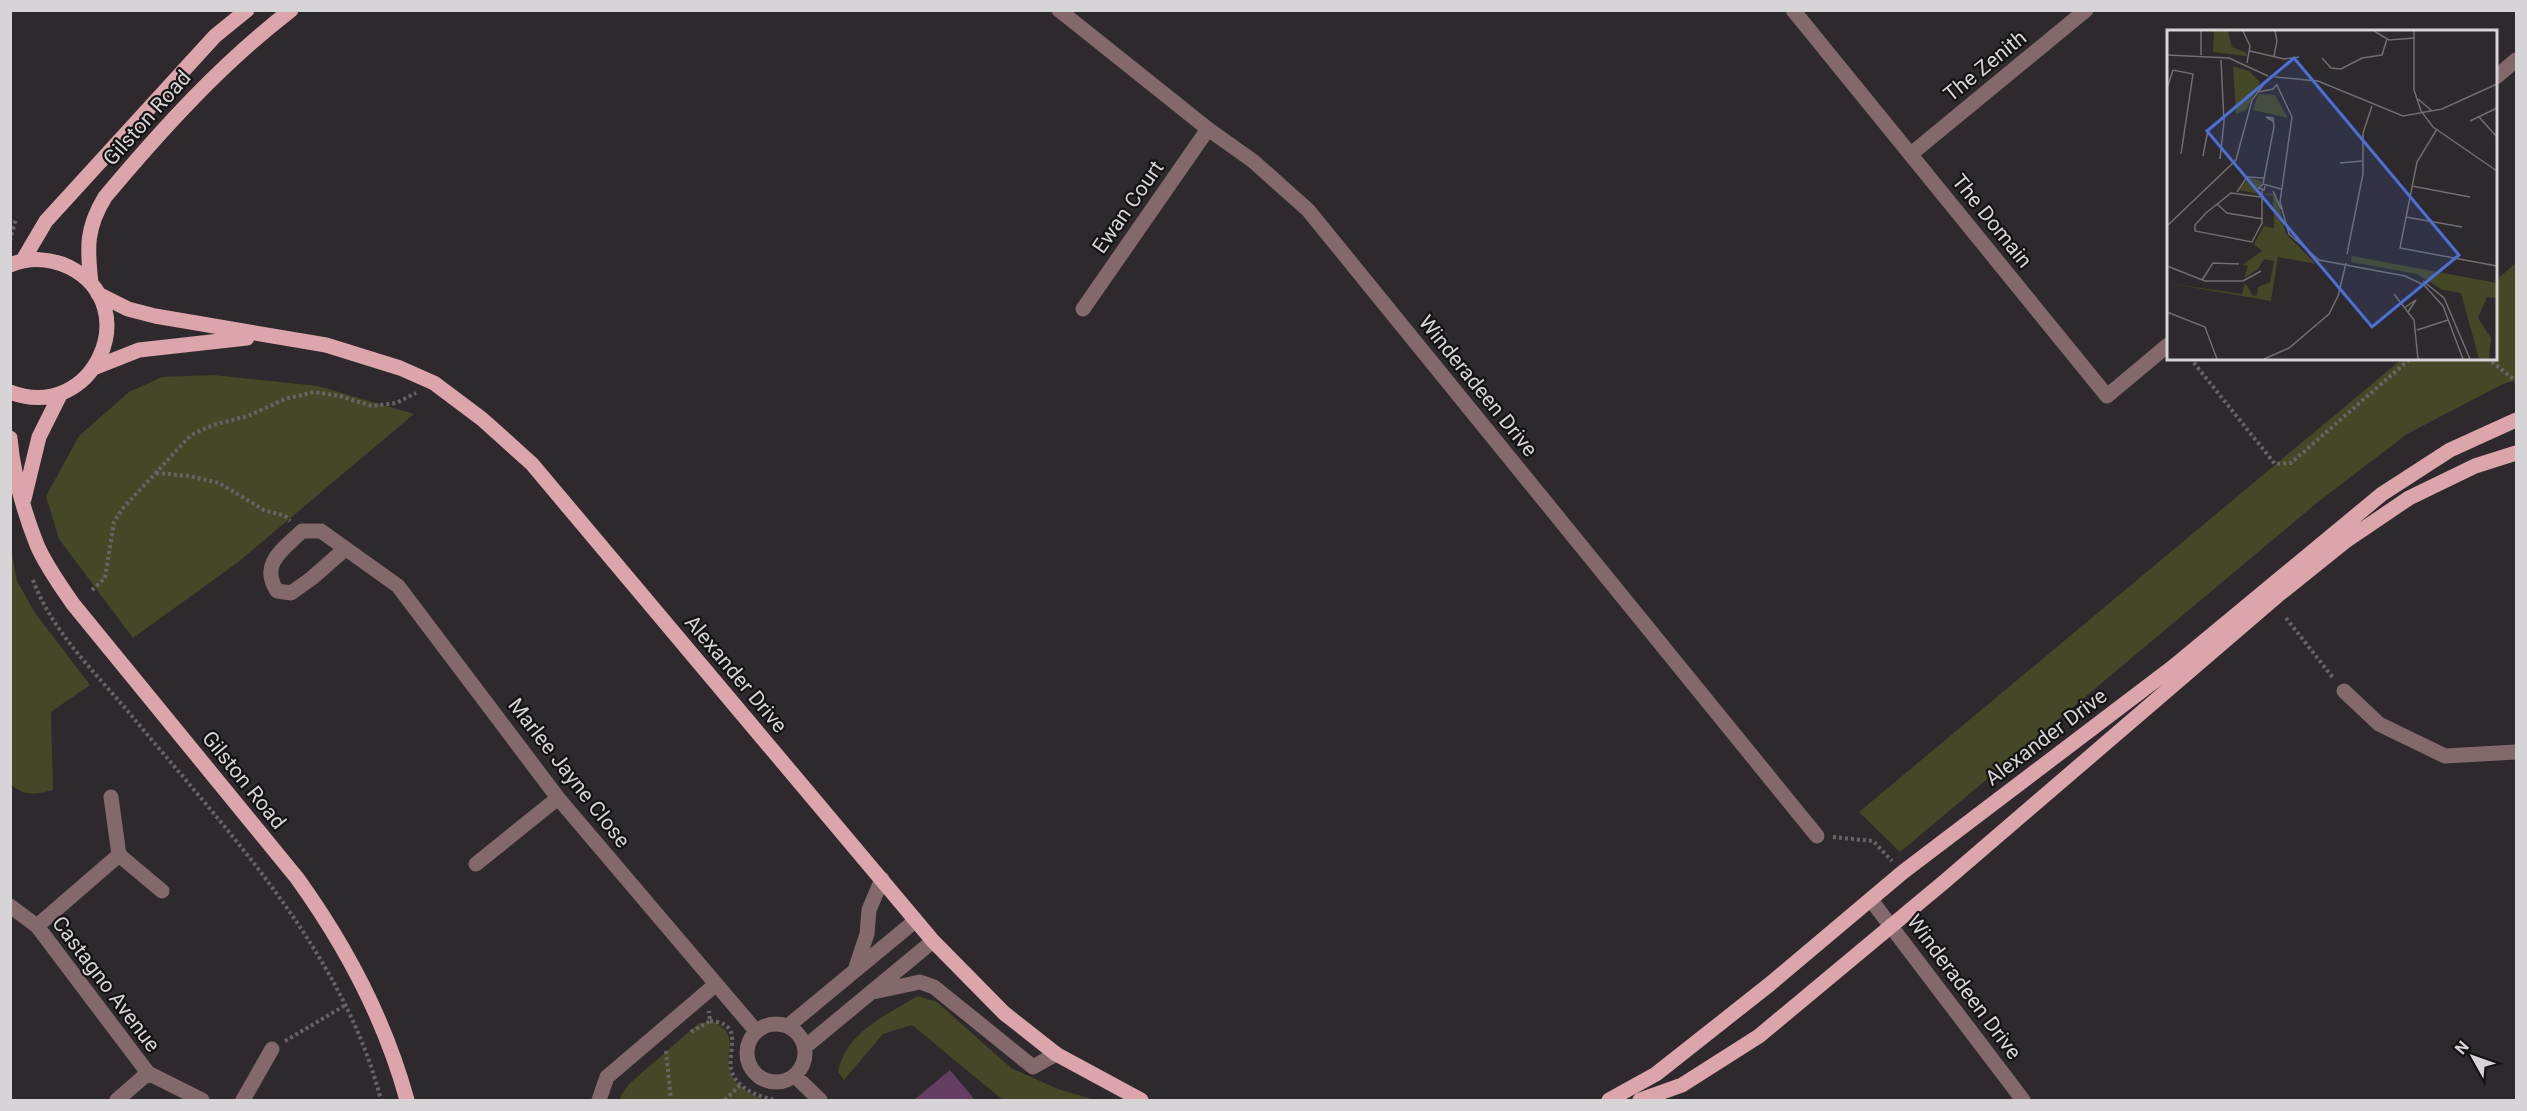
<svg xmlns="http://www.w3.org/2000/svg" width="2527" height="1111" font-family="Roboto,sans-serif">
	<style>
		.green { fill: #454727 }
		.building { fill: #653e63 }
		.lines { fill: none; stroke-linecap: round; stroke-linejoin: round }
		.path { stroke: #676466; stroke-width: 4; stroke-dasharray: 3 3; stroke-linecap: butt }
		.minor { stroke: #83686c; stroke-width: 15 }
		.major { stroke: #dca5ac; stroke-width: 15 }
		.labels { text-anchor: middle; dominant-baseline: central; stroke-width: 4.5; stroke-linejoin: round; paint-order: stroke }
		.street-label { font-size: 21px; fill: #d6d4d6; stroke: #141314 }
		.inset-road { fill: none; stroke: #716d70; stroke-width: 1.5 }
		.view { fill: #4b70d8; fill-opacity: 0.15; stroke: #4b70d8; stroke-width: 3 }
		.inset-edge { fill: none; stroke: #d6d4d6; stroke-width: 3 }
	</style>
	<rect width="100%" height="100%" fill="#2d292c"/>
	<path class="green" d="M2516,263v117l-13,4 -96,50 -89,68 -418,350 -41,-40 543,-453 94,-1v-78z
		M213,375l105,11 96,28 -177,149 -104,75 -74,-99 -13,-43 33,-60 50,-44 33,-15z
		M11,549l6,32 18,32 55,72 -39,27 2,78c-16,4 -30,7 -42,-6z
		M918,996l19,6 74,66 47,21 37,11h-92l-91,-75 -29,9 -39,46 -6,-8c8,-40 48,-57 80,-76z
		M715,1022c24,14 11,25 14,45 2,17 23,28 37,33h-145l-1,-3 9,-13 70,-61z"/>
	<path class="building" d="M950,1070l25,30h-61z"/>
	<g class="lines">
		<path class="path" d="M10,241l6,-23
			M2190,358l85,106 16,-1 120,-105
			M2487,358l29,23
			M156,473l33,3 30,7 45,27 21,6 5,5
			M33,580c19,52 63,93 98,135 96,116 212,236 250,385
			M92,590l13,-12 9,-56 8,-13 69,-74 22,-10 35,-9 37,-17 29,-7 26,4 32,10 24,-3 20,-10
			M2286,618l48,61
			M1833,837l40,4 19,20
			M710,1021c34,2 18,28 21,48 4,19 28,28 44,31
			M691,1032l19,-11 -1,-10
			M285,1041l59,-35
			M666,1051l5,49
			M725,1100l16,-16"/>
		<path class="minor" d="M1059,10l149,119 45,32 55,49 509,626
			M1793,10l314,386 61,-51
			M2496,77l20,-17
			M1911,154l175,-144
			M1083,309l125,-180
			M345,549l-33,29 -21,15 -14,-2c-18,-28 7,-42 25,-60h19l77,55 160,212 198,233
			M2344,691l35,33 66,32 71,-4
			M111,797l8,58 43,36
			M476,864l82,-66
			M1871,900l152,200
			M10,906l27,20 111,147 54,27
			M37,926l82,-71
			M855,970l12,-36 2,-24 13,-31
			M873,992l47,-10 14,5 99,80 23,-13
			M747 1053a29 29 0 1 1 58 0a29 29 0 1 1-58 0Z
			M788,1026l127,-105
			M805,1047l128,-106
			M795,1076l25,24
			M117,1100l31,-27
			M243,1100l29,-51
			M599,1100l8,-23 108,-92"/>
		<path class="major" d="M23,260l23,-39 169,-185 32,-26
			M10,265c19,-8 40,-7 59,2 78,39 24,157 -59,125
			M91,283c-4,-35 -5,-55 14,-86 57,-68 116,-133 186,-187
			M98,294l30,15 27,7 171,29 74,23 34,15 48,36 50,45 401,477 71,72 52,41 85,46
			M96,367l43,-17 108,-12
			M10,438c3,35 14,74 27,107 9,21 23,40 36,59l224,274c49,68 88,142 110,222
			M24,499l15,-62 21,-42
			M1609,1100l47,-26 114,-90 133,-112 270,-205 209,-173 68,-44 66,-30
			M1640,1100l42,-15 77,-49 185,-154 333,-286 70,-56 62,-42 66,-32 41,-13"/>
	</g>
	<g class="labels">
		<g class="street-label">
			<text transform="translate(1985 66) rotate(-39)">The Zenith</text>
			<text transform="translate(147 118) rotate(-48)">Gilston Road</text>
			<text transform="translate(1128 207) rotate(-55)">Ewan Court</text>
			<text transform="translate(1992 221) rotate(51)">The Domain</text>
			<text transform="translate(1478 386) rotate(51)">Winderadeen Drive</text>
			<text transform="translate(736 674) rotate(50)">Alexander Drive</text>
			<text transform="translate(2046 737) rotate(-37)">Alexander Drive</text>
			<text transform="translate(569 773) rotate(52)">Marlee Jayne Close</text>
			<text transform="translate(244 780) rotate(51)">Gilston Road</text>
			<text transform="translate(106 984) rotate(53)">Castagno Avenue</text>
			<text transform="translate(1964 987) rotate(53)">Winderadeen Drive</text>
		</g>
	</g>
	<g transform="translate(2167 30)">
		<rect width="330" height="330" fill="#2d292c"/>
		<path d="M47,1h14l4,16 15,6 -1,3 -33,-4zM66,36l16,5 11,11 -14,28 -10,4zM91,64l17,1 13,23 -35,-8zM82,148l12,3 -2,13 -20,-4zM100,163l9,2 10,39 30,30 -38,-7 -7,44 -104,-18 75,11 3,-11 8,13 4,-1 1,-8 12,-5 4,-21 -10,-2 -6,10 -14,9 4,-12 -6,-1 20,-14 -8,-7 10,-18 10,2 -1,-32 -8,-2zM185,226l145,27v15l-10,-1 -9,21 13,20 -2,21h-10l-18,-66 -18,-3 -26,-16 -66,-12z" fill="#454727"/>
		<path class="inset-road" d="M34,1v24M76,1l7,15 -3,17M207,1l15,9 26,-2M247,1v59l7,21 12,16 64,44M83,21l34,8 15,-2M0,25l62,3 39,18M107,26l3,-15 -2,-10M155,28l9,10 10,1 21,-11 20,-3 5,-16M108,47l43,4 85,35 39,-7 55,-25M110,55l15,32 -12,85 9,32 30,26 86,16 19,9 19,21 20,53M0,58l6,-18 20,4 -12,80M91,62l15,-3 4,-5M251,69l14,12M312,87l18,20M303,91l27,-13M270,99l-20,33 -17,86 97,18M36,126l5,-26M53,129l4,-37 -3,-62M173,133l22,-2M96,154l11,-57 -1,-9 -7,-1 7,4M98,156l-1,4 -5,-2 4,-4 18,5M245,156l58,11M106,161l8,18M70,162l10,-15 17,1M94,167l-30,-4 -25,20 -11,12v6l57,11 10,-19v-33M50,174l10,9 36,6M239,187l56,10M0,196l69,-66 16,-60 12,-16M180,224l16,-80v-41l9,-27M0,236l38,15h38l18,-10M35,250l11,-17 26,1M256,251l21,17 26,61M227,264l20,26 4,39M237,278l12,-8 -8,12M0,282l38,15 12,32M250,300l31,-10M97,329l25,-11 40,-34 9,-18 8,-33"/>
		<path class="view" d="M127,28l165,197 -87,72 -165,-196z"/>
		<rect width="330" height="330" class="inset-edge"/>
	</g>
	<rect width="2527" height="1111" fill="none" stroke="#d6d4d6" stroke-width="24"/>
	<g transform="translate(2473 1057) rotate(310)" stroke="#141314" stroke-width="4.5" paint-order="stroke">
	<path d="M0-4.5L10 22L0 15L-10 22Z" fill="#d6d4d6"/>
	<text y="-9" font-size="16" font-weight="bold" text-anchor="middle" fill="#d6d4d6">N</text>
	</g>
</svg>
